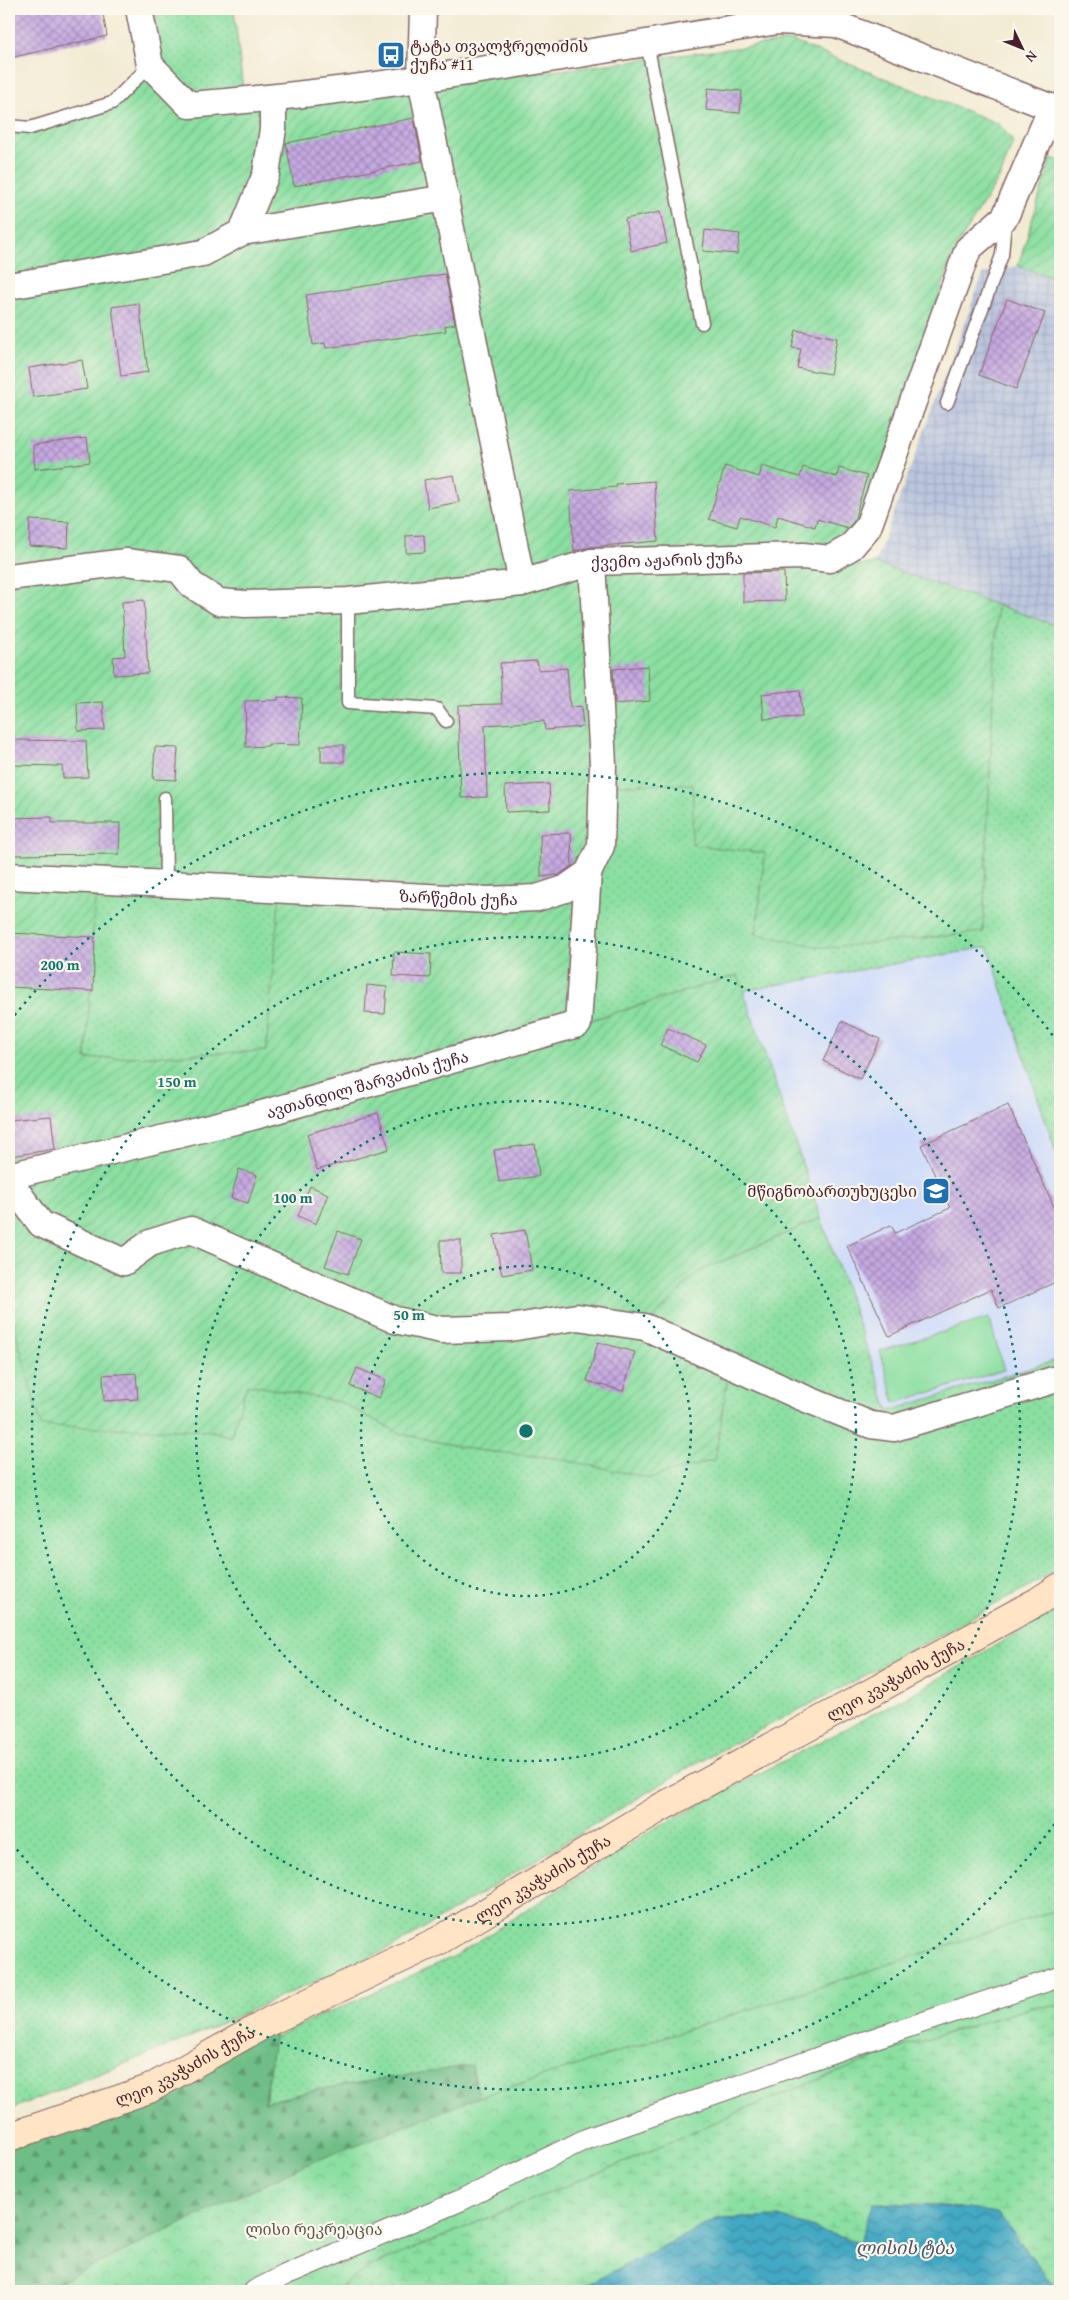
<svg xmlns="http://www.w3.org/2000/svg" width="1069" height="2300" font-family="'Gentium Book Plus','Noto Serif Georgian',serif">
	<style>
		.built { fill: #cedbfa }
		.industrial { fill: url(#industrial-grid) }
		.grass { fill: url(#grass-dots); stroke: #6a7f66 }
		.forest { fill: url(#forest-firs); stroke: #5c6e59 }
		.wetland { fill: url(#wetland-marsh); stroke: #6a7f66 }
		.park { fill: url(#park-crowns); stroke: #6a7f66 }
		.garden { fill: url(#garden-furrows); stroke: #6a7f66; fill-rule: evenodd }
		.pitch { fill: #8adfa1; stroke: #6a7f66 }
		.water { fill: url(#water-waves); stroke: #466477 }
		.building { fill: url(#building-cross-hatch) }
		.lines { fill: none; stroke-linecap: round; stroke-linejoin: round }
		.service-casing { stroke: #856666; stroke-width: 15 }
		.pedestrian-casing { stroke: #856666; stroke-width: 22 }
		.minor-casing { stroke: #856666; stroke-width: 29 }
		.secondary-casing { stroke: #856666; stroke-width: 30 }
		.service { stroke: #fff; stroke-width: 12 }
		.pedestrian { stroke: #fff; stroke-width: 20 }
		.minor { stroke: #fff; stroke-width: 26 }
		.secondary { stroke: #ffe4c6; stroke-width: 28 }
		.ring { fill: none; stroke: #0f766e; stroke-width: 2.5; stroke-dasharray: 2.5 5 }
		.labels { text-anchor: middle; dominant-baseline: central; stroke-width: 4.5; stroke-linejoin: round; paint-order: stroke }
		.poi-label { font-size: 16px; fill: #4a1f2b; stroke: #fbf7ec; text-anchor: start }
		.street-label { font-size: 16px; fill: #4a1f2b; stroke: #fbf7ec }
		.park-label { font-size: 16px; fill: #5d594e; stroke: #fbf7ec }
		.water-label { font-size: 18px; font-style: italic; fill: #475668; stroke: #fbf7ec }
		.centre { fill: #0f766e; stroke: #fbf7ec; stroke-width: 2.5 }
		.ring-label { font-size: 15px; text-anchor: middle; font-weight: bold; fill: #0f766e; stroke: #fbf7ec; stroke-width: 4.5; stroke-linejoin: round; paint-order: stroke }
	</style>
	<defs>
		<pattern id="industrial-grid" width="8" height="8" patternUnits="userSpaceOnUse" patternTransform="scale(1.25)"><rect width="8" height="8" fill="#b9c5de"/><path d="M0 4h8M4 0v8" fill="none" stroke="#a1a9bf"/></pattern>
		<pattern id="grass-dots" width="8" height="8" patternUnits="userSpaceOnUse" patternTransform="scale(1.25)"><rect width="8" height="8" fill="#8adfa1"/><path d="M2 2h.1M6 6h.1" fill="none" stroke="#79bf8b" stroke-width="1.8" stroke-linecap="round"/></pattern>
		<pattern id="forest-firs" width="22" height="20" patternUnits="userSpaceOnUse" patternTransform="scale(1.25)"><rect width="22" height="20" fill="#6fbe87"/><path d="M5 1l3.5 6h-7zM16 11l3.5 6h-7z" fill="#5d9a6f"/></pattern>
		<pattern id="wetland-marsh" width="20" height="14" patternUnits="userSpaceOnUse" patternTransform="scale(1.25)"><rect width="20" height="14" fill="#8adfa1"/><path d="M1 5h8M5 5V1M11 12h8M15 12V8" fill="none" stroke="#79bf8b"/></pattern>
		<pattern id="park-crowns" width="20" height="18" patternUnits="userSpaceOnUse" patternTransform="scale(1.25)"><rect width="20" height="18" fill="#8adfa1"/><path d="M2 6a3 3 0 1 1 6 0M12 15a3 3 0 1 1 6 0" fill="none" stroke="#79bf8b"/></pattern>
		<pattern id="garden-furrows" width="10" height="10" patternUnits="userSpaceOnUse" patternTransform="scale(1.25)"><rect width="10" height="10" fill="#8adfa1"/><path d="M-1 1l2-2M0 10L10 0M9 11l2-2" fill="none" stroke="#79bf8b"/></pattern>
		<pattern id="water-waves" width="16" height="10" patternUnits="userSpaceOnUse" patternTransform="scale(1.25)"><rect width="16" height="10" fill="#43a8c3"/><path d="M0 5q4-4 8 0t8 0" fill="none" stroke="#3a889f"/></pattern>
		<pattern id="building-cross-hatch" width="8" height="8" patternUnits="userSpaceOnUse" patternTransform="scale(1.25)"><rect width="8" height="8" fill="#c5a9e1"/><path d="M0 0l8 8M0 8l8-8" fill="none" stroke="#a289b7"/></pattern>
	</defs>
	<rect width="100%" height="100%" fill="#fbf7ec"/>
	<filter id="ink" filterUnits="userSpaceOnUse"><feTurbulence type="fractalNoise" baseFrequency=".02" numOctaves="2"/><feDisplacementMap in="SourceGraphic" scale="10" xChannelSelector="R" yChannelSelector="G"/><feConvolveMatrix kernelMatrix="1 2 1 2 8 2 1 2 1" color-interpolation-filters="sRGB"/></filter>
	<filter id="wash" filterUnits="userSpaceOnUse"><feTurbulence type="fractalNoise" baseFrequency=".0096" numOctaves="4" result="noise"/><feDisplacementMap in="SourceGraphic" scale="20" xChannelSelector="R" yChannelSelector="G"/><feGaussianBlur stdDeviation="1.12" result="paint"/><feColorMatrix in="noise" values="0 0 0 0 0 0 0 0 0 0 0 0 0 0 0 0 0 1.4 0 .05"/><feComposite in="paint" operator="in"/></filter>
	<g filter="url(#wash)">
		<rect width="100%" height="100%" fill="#f2ebd3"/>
		<path class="built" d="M988,947l72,217v196l-171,51 -147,-420z"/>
		<path class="industrial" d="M1018,266l42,14v347l-185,-64 108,-289z"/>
		<path class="grass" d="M139,9h95l10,91 -55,5 -39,-40z
			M997,605l63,22v537l-72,-217 -246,44 -4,-16 -160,49 24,-239 92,-1 71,69 -9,81 227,-2z
			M96,880l185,10 -15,161 -180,8z
			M821,1218l68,193 171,-52v210l-190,104 -176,91 -301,183 -207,92 -177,71v-785l5,-1 199,107 18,6 16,-53 93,18 62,32 74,16 79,8 90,-131 53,-55z
			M1060,1608v301l-581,188 -7,-31 -207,37 7,-65 183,-82 200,-128 264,-138z"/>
		<path class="forest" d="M275,2031l-10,71 55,-13 152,-24 7,32 -179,70 -259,124h-32v-149z"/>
		<path class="wetland" d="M1060,2006v279l-8,-2 -54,-70 -62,-8 -62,-2 -15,40 -80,-26 -62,2 -143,72h-240l35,-24 245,-101 134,-58 148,-59 137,-42z"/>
		<path class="park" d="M1060,1909v97l-27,1 -137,42 -148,59 -134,58 -245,101 -35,24h-293l259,-124 179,-70z"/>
		<path class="garden" d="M792,41l207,83 14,18 -12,33 -47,76 -91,275 -14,13 -45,17 15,15 56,-8 122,42 -14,327 -158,16 -69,-14 9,-81 -73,-8 1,-61 -90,1 -24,239 159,-49 83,243 -123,54 -52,54 84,37 -15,97 -65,18 -95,-20 -79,-8 -74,-16 -62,-32 -93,-18 -16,53 -18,-6 -172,-5 -27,-101h-5v-1199l21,2 81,-25 39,-38 39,40 347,-32zM96,881l184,9 -14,161 -180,8z
			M1051,158l9,3v119l-42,-14z"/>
		<path class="pitch" d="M989,1318l15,52 -109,33 -15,-52z"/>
		<path class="water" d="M873,2203l63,2 62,8 54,70 8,2v6h-486l143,-72 62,-2 80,26z"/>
		<g id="blocks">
			<path class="building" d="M9,9h93l5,27 -98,22z
				M708,88l34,3 -2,22 -34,-3z
				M414,118l8,43 -128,25 -8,-43z
				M660,212l7,31 -36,8 -6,-32z
				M705,230l35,4 -3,20 -34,-3z
				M445,274l10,50 -10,2 1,5 -120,17 -1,-5 -12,2 -7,-50z
				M1007,299l38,14 -29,76 -37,-14z
				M139,303l9,69 -27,4 -9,-69z
				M796,330l41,8 -7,36 -33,-6 4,-19 -9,-1z
				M82,360l5,29 -54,8 -4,-29z
				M87,438l3,24 -55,7 -2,-24z
				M725,466l34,11 3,-11 38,11 3,-10 34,10 2,-9 28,8 -13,45 -6,7 -31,-9 -2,8 -37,-11 -3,11 -35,-11 -3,11 -28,-8z
				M454,475l5,27 -31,6 -4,-28z
				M654,481l4,60 -67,6 -17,4 -4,-60 47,-4 -1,-3z
				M30,520l39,2 -1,26 -39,-2z
				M424,535l1,17 -19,1v-17z
				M784,572l1,29 -42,1v-29z
				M144,600l4,73 -34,2 -1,-18 12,-1 -3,-54z
				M537,661l1,9 29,-2 3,39 11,-1 2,21 -38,3 -1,-9 -59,4 2,72 -26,1 -3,-93 44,-1 -2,-41z
				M648,666l2,35 -35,3 -2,-35z
				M800,690l2,27 -38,2 -2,-25z
				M278,697l24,1 -2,47 -32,-1v2l-22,1 -1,-46 33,-1z
				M103,702l2,28 -27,1 -1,-28z
				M10,740l76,1 2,36 -25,1 -1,-12 -52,-1z
				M321,745h23v17h-23z
				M155,747l23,1 -2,32 -23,-1z
				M549,784l1,26 -44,2 -1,-26z
				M52,817v6h68l-1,31 -109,1 -1,-37z
				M571,833l1,33 -14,9 -17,2 -1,-43z
				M9,933l86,4 -2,54 -84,-4z
				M394,952l37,2 -1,24 -37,-2z
				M367,985l20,2 -2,27 -20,-1z
				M842,1021l38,18 -20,40 -37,-18z
				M668,1028l38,17 -9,17 -37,-17z
				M1008,1105l52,115v60l-61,28 -8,-19 -102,47 -42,-90 44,-21 4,8 55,-25 -29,-63z
				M378,1113l11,36 -72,21 -10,-36z
				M51,1116l4,33 -44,7 -2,-36z
				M535,1144l4,32 -40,6 -5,-32z
				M239,1169l18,6 -9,28 -17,-5z
				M310,1186l18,8 -12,30 -18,-8z
				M525,1230l7,40 -30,5 -8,-40z
				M338,1231l23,8 -13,35 -23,-8z
				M440,1240h21v33h-20z
				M598,1342l37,10 -12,39 -36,-10z
				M357,1368l29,12 -7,18 -29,-12z
				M136,1373l2,26 -34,2 -1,-26z"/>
		</g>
	</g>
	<g filter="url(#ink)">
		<use href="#blocks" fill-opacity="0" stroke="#856666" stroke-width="1"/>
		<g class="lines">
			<defs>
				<path id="service" d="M647,43l55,280
					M9,126l21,2 82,-25 38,-38
					M947,403l55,-148 3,-34
					M348,601v102l89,6 9,12
					M165,798l1,86"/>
				<path id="pedestrian" d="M254,2291l31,-16 177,-75 124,-61 262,-92 212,-70"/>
				<g id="minor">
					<path d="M139,9l11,56 39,40c198,-15 393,-52 589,-84l58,3 224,87"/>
					<path d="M423,9l-2,70 101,504"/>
					<path d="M242,232l204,-34"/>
					<path d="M9,286l194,-33 39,-21 24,-58 7,-45v-31"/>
					<path id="s1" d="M9,577l117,-15 53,7 13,16 27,17 26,2 103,-3 174,-18 70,-21 211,-6 27,3 21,-12 17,-20 100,-278 37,-32 47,-110"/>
					<path id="s2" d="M9,876l479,24 49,-2 28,-9 23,-16 13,-27 2,-82 -11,-202"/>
					<path id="s3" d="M9,1176l246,-60 323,-92 10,-151"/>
					<path d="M9,1181l32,43 83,38 26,-19 41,-13 204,90 47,10 68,-2 67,-11 68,10 154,69 72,29 23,3 166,-50"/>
				</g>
				<g id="secondary">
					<path id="s4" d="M9,2137l140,-48 121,-68 170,-81 218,-131 379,-207 23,-15"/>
				</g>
			</defs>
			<use href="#service" class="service-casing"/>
			<use href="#pedestrian" class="pedestrian-casing"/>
			<use href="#minor" class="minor-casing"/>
			<use href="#secondary" class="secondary-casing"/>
			<use href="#service" class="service"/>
			<use href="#pedestrian" class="pedestrian"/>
			<use href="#minor" class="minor"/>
			<use href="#secondary" class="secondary"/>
		</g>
	</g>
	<g class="ring">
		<circle cx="526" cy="1431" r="165"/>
		<circle cx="526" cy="1431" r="330"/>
		<circle cx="526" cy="1431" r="494"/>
		<path d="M1059 1818A659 659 0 0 1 10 1841M10 1021A659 659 0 0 1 1059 1044"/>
	</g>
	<defs>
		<symbol id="bus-square" viewBox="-11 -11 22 22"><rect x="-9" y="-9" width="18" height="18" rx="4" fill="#1f6fb2" stroke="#fbf7ec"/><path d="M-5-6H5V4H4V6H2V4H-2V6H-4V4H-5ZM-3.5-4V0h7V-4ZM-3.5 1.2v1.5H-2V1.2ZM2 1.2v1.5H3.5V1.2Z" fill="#fff"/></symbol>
		<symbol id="school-square" viewBox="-11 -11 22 22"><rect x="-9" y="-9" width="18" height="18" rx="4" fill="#1f6fb2" stroke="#fbf7ec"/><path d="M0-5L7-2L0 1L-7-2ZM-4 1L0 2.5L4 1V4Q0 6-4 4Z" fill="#fff"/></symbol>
	</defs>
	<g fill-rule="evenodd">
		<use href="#bus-square" x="375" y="39" width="32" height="32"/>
		<use href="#school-square" x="920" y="1175" width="32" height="32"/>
	</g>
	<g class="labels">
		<g class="poi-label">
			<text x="410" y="46">ტატა თვალჭრელიძის<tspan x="410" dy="18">ქუჩა #11</tspan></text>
			<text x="917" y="1191" text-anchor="end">მწიგნობართუხუცესი</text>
		</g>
		<g class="street-label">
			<text stroke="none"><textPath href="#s1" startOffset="676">ქვემო აჟარის ქუჩა</textPath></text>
			<text stroke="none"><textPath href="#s2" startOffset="450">ზარწემის ქუჩა</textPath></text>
			<text stroke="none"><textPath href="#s3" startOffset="370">ავთანდილ შარვაძის ქუჩა</textPath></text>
			<text stroke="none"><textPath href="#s4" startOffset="1000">ლეო კვაჭაძის ქუჩა</textPath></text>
			<text stroke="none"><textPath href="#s4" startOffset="595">ლეო კვაჭაძის ქუჩა</textPath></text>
			<text stroke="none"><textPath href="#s4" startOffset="190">ლეო კვაჭაძის ქუჩა</textPath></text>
		</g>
		<g class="park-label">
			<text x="314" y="2229">ლისი რეკრეაცია</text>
		</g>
		<g class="water-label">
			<text x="905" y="2247">ლისის ტბა</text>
		</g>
	</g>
	<circle cx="526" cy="1431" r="8" class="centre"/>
	<g class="ring-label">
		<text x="60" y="970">200 m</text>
		<text x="177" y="1087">150 m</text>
		<text x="293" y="1203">100 m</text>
		<text x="409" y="1320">50 m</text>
	</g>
	<rect width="1069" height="2300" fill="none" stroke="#fbf7ec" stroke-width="30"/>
	<g transform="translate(1022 48) rotate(133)" stroke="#fbf7ec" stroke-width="4" paint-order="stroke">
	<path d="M0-4L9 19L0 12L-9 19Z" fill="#4a1f2b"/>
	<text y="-8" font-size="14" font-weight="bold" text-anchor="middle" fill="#4a1f2b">N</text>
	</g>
</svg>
